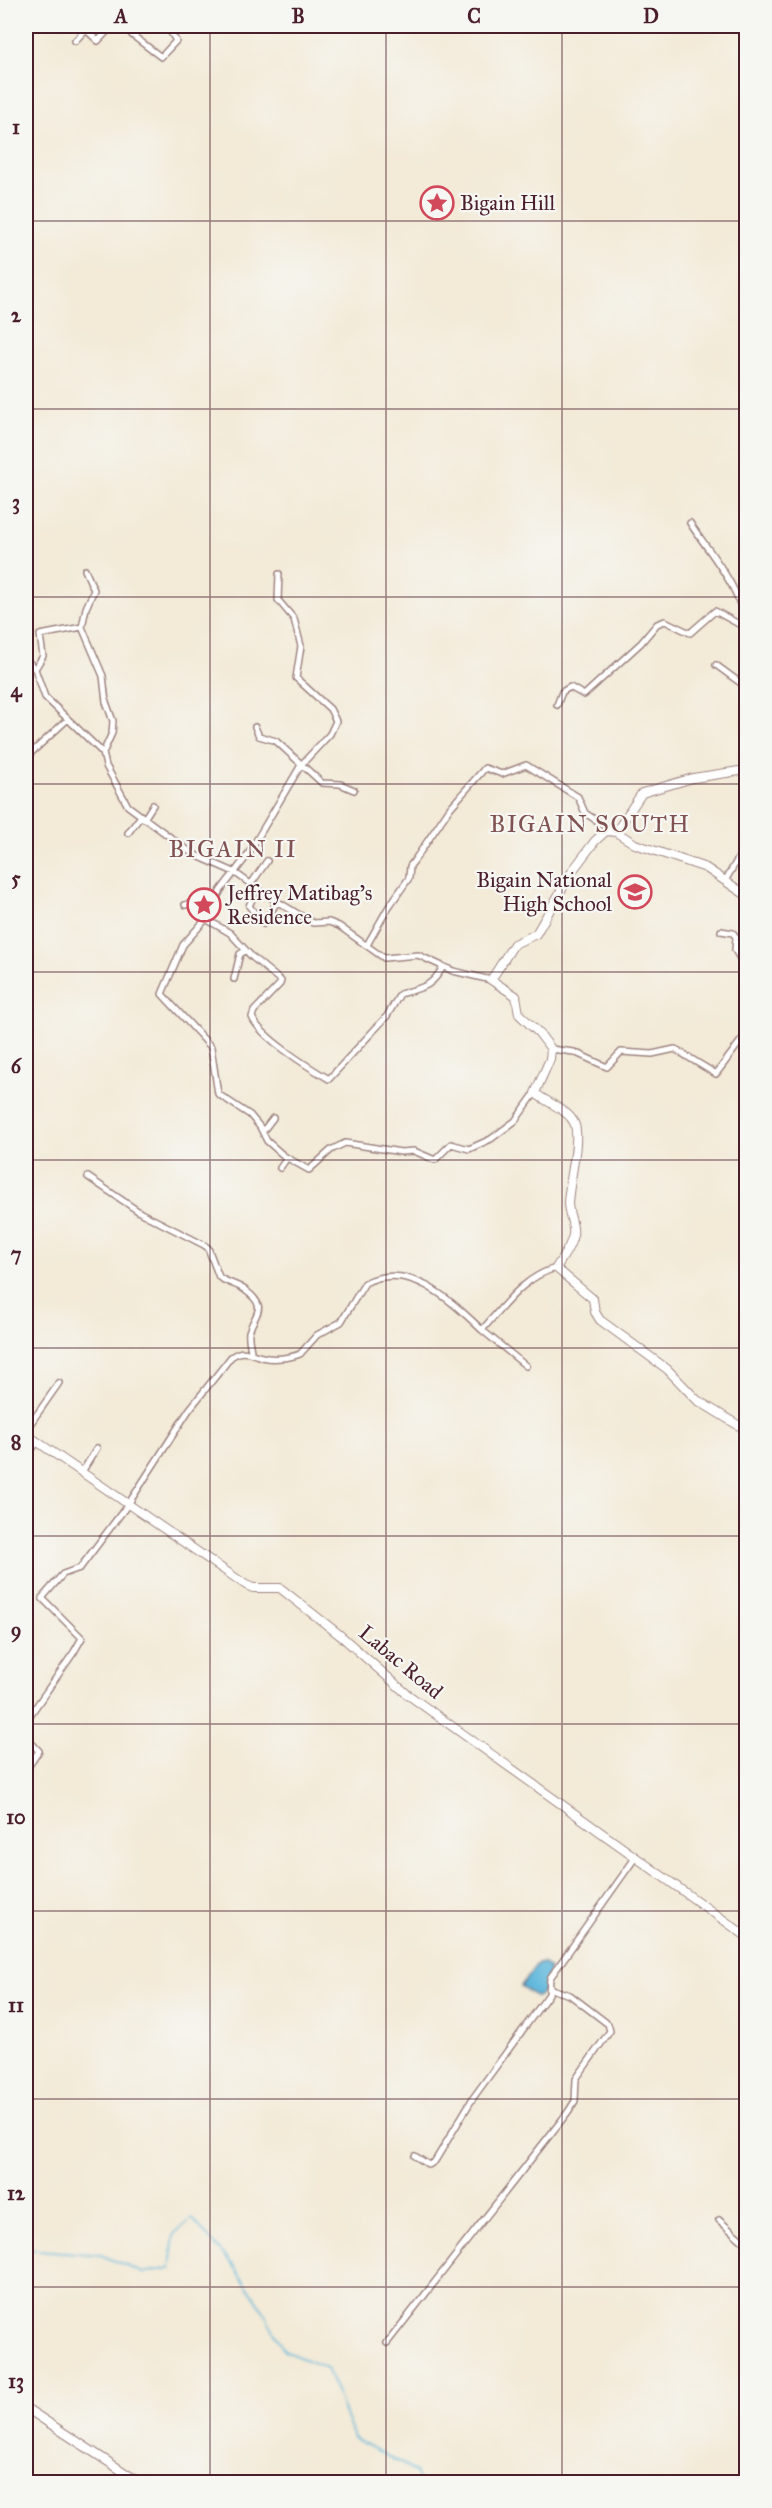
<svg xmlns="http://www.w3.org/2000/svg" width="772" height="2508" font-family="'IM FELL Great Primer',serif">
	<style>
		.water { fill: #5fb7dc; stroke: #546b84; stroke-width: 1.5 }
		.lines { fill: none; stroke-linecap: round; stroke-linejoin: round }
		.stream { stroke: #5fb7dc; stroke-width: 1.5 }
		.street-casing { stroke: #9e8481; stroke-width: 8 }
		.secondary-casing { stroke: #9e8481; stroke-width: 10 }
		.street { stroke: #fff; stroke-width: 5 }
		.secondary { stroke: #fff; stroke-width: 8 }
		.grid { fill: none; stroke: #4a1f2b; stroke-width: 1.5; stroke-opacity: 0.55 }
		.labels { text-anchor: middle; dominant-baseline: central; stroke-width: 4.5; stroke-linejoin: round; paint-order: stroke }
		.poi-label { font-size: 21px; fill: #4a1f2b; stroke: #f6f6f2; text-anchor: start }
		.street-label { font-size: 21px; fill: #4a1f2b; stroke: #f6f6f2 }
		.quarter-label { font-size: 24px; letter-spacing: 1.5px; fill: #805251; stroke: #f6f6f2 }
		.neatline { fill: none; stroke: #4a1f2b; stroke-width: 2 }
		.grid-label { font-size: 20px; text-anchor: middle; font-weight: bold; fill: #4a1f2b }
	</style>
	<rect width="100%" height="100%" fill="#f6f6f2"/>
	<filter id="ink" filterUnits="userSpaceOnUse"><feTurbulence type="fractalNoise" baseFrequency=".0167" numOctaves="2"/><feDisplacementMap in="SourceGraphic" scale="12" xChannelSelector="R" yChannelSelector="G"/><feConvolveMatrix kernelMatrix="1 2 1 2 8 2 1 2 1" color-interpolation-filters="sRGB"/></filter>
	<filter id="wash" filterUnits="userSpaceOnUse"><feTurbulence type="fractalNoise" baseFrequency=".008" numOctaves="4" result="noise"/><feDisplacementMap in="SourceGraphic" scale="24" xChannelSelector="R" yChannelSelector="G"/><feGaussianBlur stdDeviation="1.35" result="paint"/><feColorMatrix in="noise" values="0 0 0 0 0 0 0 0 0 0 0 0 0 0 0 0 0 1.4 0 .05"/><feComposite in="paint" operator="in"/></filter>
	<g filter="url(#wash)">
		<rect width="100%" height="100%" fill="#f3ead7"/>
		<path class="water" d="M543,1963l7,6c-5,10 -3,24 -14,28l-15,-11 16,-22z"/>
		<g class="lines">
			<path class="stream" d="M26,2249l75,6 42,18 27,-5 4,-34 18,-16 40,46 30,44 22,43 43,17 27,70 61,33 4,11"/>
		</g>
	</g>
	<g filter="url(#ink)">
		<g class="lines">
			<defs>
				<path id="street" d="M139,26l-7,9 29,22 15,-16 -9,-15
					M86,30l12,11 14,-15
					M75,41l14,-15
					M690,523c16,25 57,72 53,103
					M85,570l9,20 -8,18 -4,19 21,49 3,26 7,19 -1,12 -9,20 3,13 22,40 65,48 41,18 29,21 50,30 16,-1 10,4 45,32 34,-3 35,16 38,9
					M279,574l-1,26 16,19 7,27 -5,32 34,31 6,12 -6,13 -29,31 -54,91 -26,34 -15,29 -23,26 -21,49 49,53 7,47 32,21 10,12 7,14 17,15 25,14 22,-20 14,-7 56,9 13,-1 21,9 16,-16 18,5 22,-10 24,-18 20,-28
					M26,659l9,10 10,28 58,56
					M716,665l30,22
					M35,669l8,-13 -3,-21 42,-8
					M557,705l5,-13 8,-5 14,8 57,-52 16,-19 8,-3 25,12 25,-22 31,17
					M255,727l4,9 17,5 46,42 18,1 14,6
					M26,753h5l37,-34
					M144,819l9,-14
					M128,833l13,-17
					M725,881l21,-36
					M251,884l16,-23
					M185,905l4,-1 18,13
					M254,912l-5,-6 8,-17
					M206,919l24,14 22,24 29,24 -1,3 -26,27 -2,6c8,20 58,51 77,62l58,-63 13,-22c22,-7 30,-5 43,-27
					M263,924l14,-22
					M721,931l12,2 3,4 -1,13 11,19
					M367,945l21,-37 21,-30 1,-12 4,-5 36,-53 35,-40 17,6 24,-9 52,32 7,16 26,17
					M234,979l6,-25 5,-3
					M746,981l-2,14 2,4
					M551,1049l23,3 33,15 14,-15 31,2 23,-5 41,25 30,-40
					M263,1131l10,-13
					M280,1168l7,-10
					M88,1177l53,36 63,32 4,3 11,29c8,6 18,7 26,13 24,18 10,22 4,42 -1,6 1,13 2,19
					M482,1330l44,36
					M26,1430l33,-47
					M26,1458l11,-16
					M82,1472l15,-24
					M26,1721l48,-69 8,-14 -40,-40 21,-24 17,-6 49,-65 60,-93 42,-53c12,-9 19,-3 31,0 11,3 28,1 38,-3l17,-19 24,-13 24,-39c45,-23 86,18 117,47 22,-24 41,-53 74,-62
					M26,1737l13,14 -13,19
					M415,2156l14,9 6,-4 38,-63 76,-104 1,-16 85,-120
					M719,2220l27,24
					M387,2343l181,-231 7,-11 1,-22 34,-48 -2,-7 -38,-29 -19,-6"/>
				<path id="secondary" d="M746,770l-53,8 -51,15 -26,39 -10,-1 -11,10 -22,29 -37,64 -22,10 -23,36 25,16 3,18 20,19 12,16 -1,10 -15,34c12,10 35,17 40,32 5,16 -6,58 -7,78 0,11 7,22 5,32 -2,12 -11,23 -17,33l37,31 2,13 5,8 67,49 30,31 49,30
					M616,832l19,12 71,24 40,27
					M26,1434l220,151 7,3h27l61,48 66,58 339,242
					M26,2408l113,74"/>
			</defs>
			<use href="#street" class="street-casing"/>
			<use href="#secondary" class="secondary-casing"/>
			<use href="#street" class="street"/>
			<use href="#secondary" class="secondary"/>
		</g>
	</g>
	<path class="grid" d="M210,26v2456M386,26v2456M562,26v2456M26,221h720M26,409h720M26,597h720M26,784h720M26,972h720M26,1160h720M26,1348h720M26,1536h720M26,1724h720M26,1911h720M26,2099h720M26,2287h720"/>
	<defs>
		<symbol id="sight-ring" viewBox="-11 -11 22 22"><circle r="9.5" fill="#f6f6f2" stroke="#d1495b" stroke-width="1.5"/><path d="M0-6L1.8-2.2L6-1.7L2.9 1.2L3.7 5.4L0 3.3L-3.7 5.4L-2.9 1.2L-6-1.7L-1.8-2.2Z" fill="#d1495b"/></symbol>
		<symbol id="school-ring" viewBox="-11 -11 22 22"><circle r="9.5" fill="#f6f6f2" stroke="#d1495b" stroke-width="1.5"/><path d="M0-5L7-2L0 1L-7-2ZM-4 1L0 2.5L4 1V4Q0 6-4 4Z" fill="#d1495b"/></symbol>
	</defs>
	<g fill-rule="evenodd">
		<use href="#sight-ring" x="418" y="184" width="38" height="38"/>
		<use href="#school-ring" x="616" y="873" width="38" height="38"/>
		<use href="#sight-ring" x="185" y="886" width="38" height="38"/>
	</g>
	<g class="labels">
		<g class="poi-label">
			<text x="460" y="203">Bigain Hill</text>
			<text x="612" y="880" text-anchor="end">Bigain National<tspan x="612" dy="24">High School</tspan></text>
			<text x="227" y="893">Jeffrey Matibag's<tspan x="227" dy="24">Residence</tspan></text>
		</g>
		<g class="street-label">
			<text transform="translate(401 1662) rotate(40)">Labac Road</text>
		</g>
		<g class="quarter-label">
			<text x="590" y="824">BIGAIN SOUTH</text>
			<text x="233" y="849">BIGAIN II</text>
		</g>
	</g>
	<rect width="772" height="2508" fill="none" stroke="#f6f6f2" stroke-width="66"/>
	<rect x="33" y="33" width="706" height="2442" class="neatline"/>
	<g class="grid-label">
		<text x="121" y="23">A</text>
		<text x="298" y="23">B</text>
		<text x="474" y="23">C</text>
		<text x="651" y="23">D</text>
		<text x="16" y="134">1</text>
		<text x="16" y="322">2</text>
		<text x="16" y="509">3</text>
		<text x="16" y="697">4</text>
		<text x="16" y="885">5</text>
		<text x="16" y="1073">6</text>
		<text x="16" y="1261">7</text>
		<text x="16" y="1449">8</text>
		<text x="16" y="1637">9</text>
		<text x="16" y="1824">10</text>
		<text x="16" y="2012">11</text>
		<text x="16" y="2200">12</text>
		<text x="16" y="2388">13</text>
	</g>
</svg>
